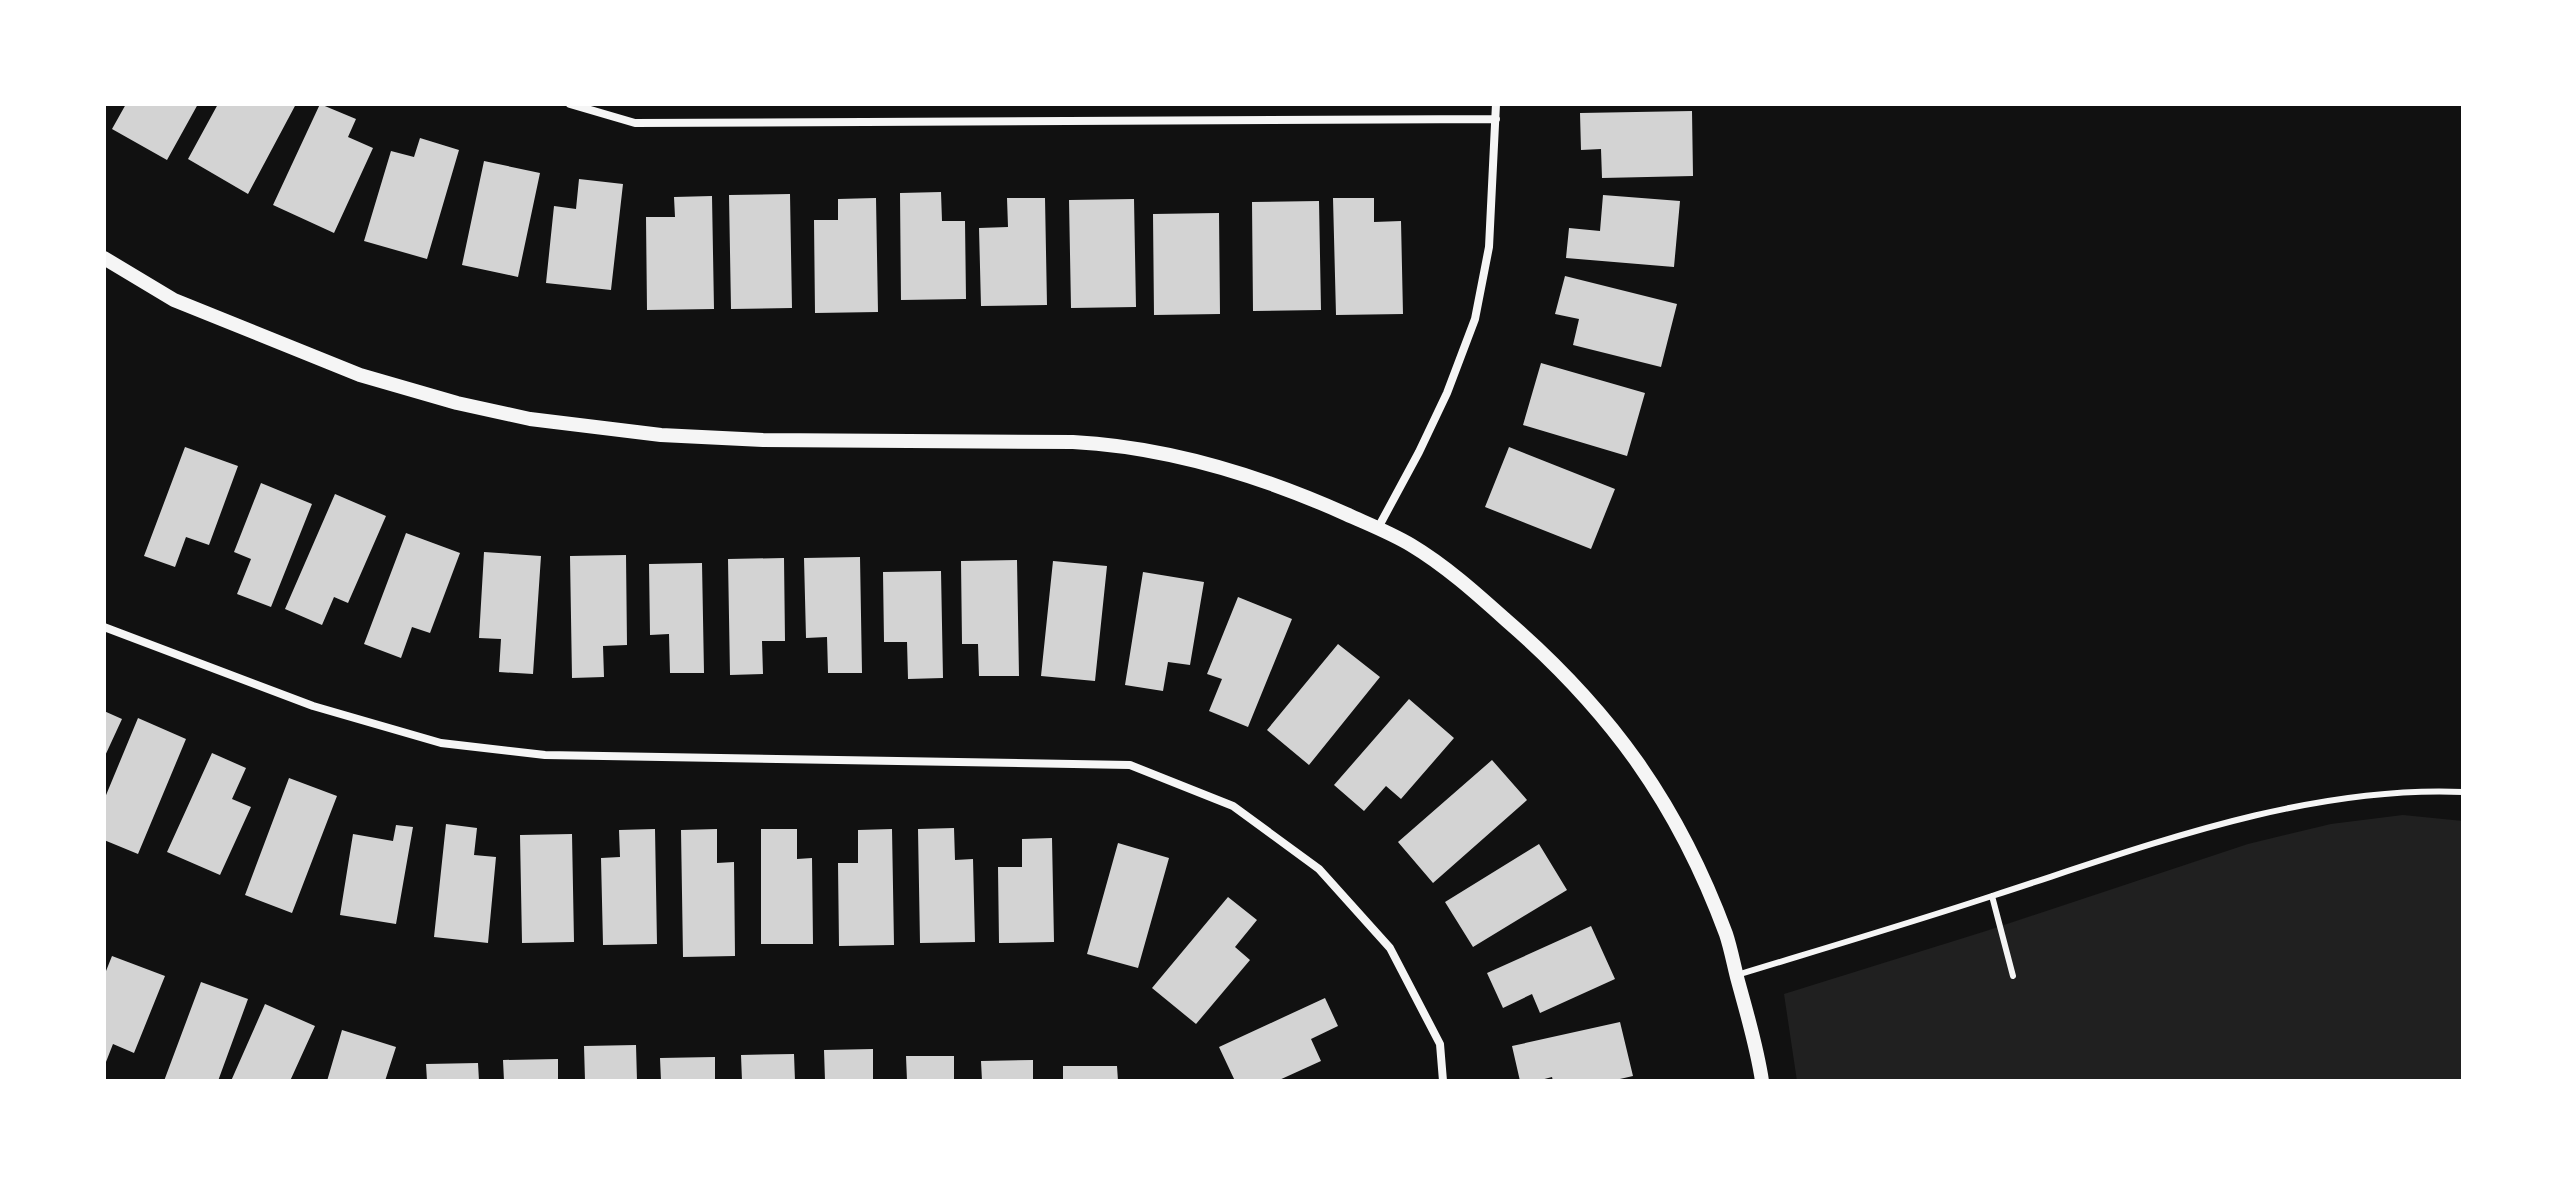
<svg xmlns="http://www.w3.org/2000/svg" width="2567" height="1185" font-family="'Fira Sans',sans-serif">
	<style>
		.green { fill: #202020 }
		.building { fill: #d3d3d3 }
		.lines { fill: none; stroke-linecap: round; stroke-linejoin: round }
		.service { stroke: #f5f5f5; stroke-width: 6 }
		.minor { stroke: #f5f5f5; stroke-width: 8 }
		.tertiary { stroke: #f5f5f5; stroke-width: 14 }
	</style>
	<rect width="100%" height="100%" fill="#111"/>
	<path class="green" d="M2403,815l60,6v260h-666l-13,-87 202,-63 262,-87 83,-20z"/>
	<path class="building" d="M126,104h72l-31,56 -55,-31z
		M218,104h78l-48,90 -60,-35z
		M320,104l36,15 -8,18 25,11 -39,85 -61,-28z
		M1692,111l1,65 -91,2 -1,-29 -20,1 -1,-37z
		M420,138l39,12 -32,109 -63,-18 27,-90 23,6z
		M484,161l56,12 -22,104 -56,-12z
		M579,179l44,5 -12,106 -65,-7 8,-77 22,3z
		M941,192l1,29h23l1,78 -65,1 -1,-107z
		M790,194l2,114 -61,1 -2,-114z
		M1603,195l77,6 -6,66 -108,-9 3,-30 31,3z
		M712,196l2,113 -67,1 -1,-93h29l-1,-20z
		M876,198l2,114 -63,1 -1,-93h24v-21z
		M1007,198h38l2,107 -66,1 -2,-78 29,-1z
		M1333,198h41v24l27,-1 2,93 -67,1z
		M1134,199l2,108 -65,1 -2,-108z
		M1319,201l2,109 -68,1 -1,-109z
		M1219,213l1,101 -66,1 -1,-101z
		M1565,276l112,28 -16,63 -88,-22 6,-26 -24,-5z
		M1541,363l104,30 -18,63 -104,-31z
		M185,447l53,19 -29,79 -23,-8 -11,30 -31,-11z
		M1509,447l106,42 -24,60 -106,-42z
		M261,483l51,21 -41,103 -34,-13 14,-35 -17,-7z
		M335,494l51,22 -38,87 -14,-6 -12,28 -37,-16z
		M406,533l54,20 -30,80 -18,-6 -11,31 -37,-14z
		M484,552l57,4 -8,118 -34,-2 2,-33 -22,-1z
		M626,555l1,90 -24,1 1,31 -32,1 -2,-122z
		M860,557l2,116h-34l-1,-36 -21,1 -2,-80z
		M784,558l1,83h-23l1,33 -33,1 -2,-116z
		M1017,560l2,116h-40l-1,-32h-16l-1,-83z
		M1053,561l54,5 -12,115 -54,-5z
		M702,563l2,110h-34l-1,-39 -19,1 -1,-71z
		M941,571l2,107 -35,1 -1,-37h-23l-1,-70z
		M1143,572l61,10 -14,83 -22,-3 -5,29 -38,-6z
		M1238,597l54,22 -44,108 -39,-16 13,-32 -15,-5z
		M1338,644l42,33 -71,88 -42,-35z
		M1409,699l45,39 -53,61 -15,-13 -22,25 -30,-26z
		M104,711l18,8 -18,39z
		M138,718l48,21 -48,115 -34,-14v-40z
		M212,753l34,15 -14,31 19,8 -31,68 -53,-23z
		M1492,760l35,40 -94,83 -35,-41z
		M289,778l48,18 -45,117 -47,-18z
		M446,824l31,4 -3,27 22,2 -8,86 -54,-6z
		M396,825l17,2 -17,97 -56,-9 13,-81 40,7z
		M954,828l1,32 18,-1 2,83 -55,1 -2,-114z
		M655,829l2,115 -54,1 -2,-87 19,-1 -1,-27z
		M717,829v34l17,-1 1,94 -52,1 -2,-127z
		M761,829h36v30l15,-1 1,86h-52z
		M892,829l2,116 -55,1 -1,-83h20v-33z
		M572,834l2,108 -52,1 -2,-108z
		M1052,838l2,104 -55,1 -1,-76h24v-28z
		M1118,843l51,15 -31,110 -51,-14z
		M1539,844l28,46 -94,57 -28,-45z
		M1228,897l29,23 -22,27 15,13 -54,64 -44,-36z
		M1591,926l24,53 -75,34 -8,-19 -29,14 -16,-35z
		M112,956l53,20 -31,77 -21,-9 -9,23v-91z
		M201,982l47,17 -30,82h-54z
		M1325,998l13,28 -27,13 10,22 -44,20h-42l-16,-34z
		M265,1004l50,22 -25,55h-59z
		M1620,1022l13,54 -22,5h-58l-1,-4 -15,4h-17l-8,-35z
		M342,1030l54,17 -11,34h-58z
		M636,1045l1,36h-52l-1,-35z
		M873,1049v32h-48l-1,-31z
		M794,1054l1,27h-53l-1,-26z
		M906,1056h48v25h-47z
		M715,1057v24h-54l-1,-23z
		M558,1059v22h-54l-1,-21z
		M1033,1060v21h-51l-1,-20z
		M478,1063l1,18h-52l-1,-17z
		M1063,1066h54l1,15h-55z"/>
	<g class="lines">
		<path class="service" d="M1992,896l21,80
			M1737,975c85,-26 170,-51 255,-79 149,-48 312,-111 471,-104"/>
		<path class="minor" d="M570,104l65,19 861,-4
			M1378,528l41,-76 28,-59 28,-74 14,-72 7,-143
			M104,627l209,79 128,37 104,12 585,10 103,41 86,63 71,79 50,96 3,37"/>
		<path class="tertiary" d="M104,258l70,42 186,75 97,28 73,16 131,16 102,5 310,2c95,5 186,33 273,72 22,10 45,19 65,31 35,21 66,49 95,75 105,91 172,184 220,314 5,15 8,32 12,47 9,33 19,66 24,100"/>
	</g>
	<rect width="2567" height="1185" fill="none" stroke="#ffffff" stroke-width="212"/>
</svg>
